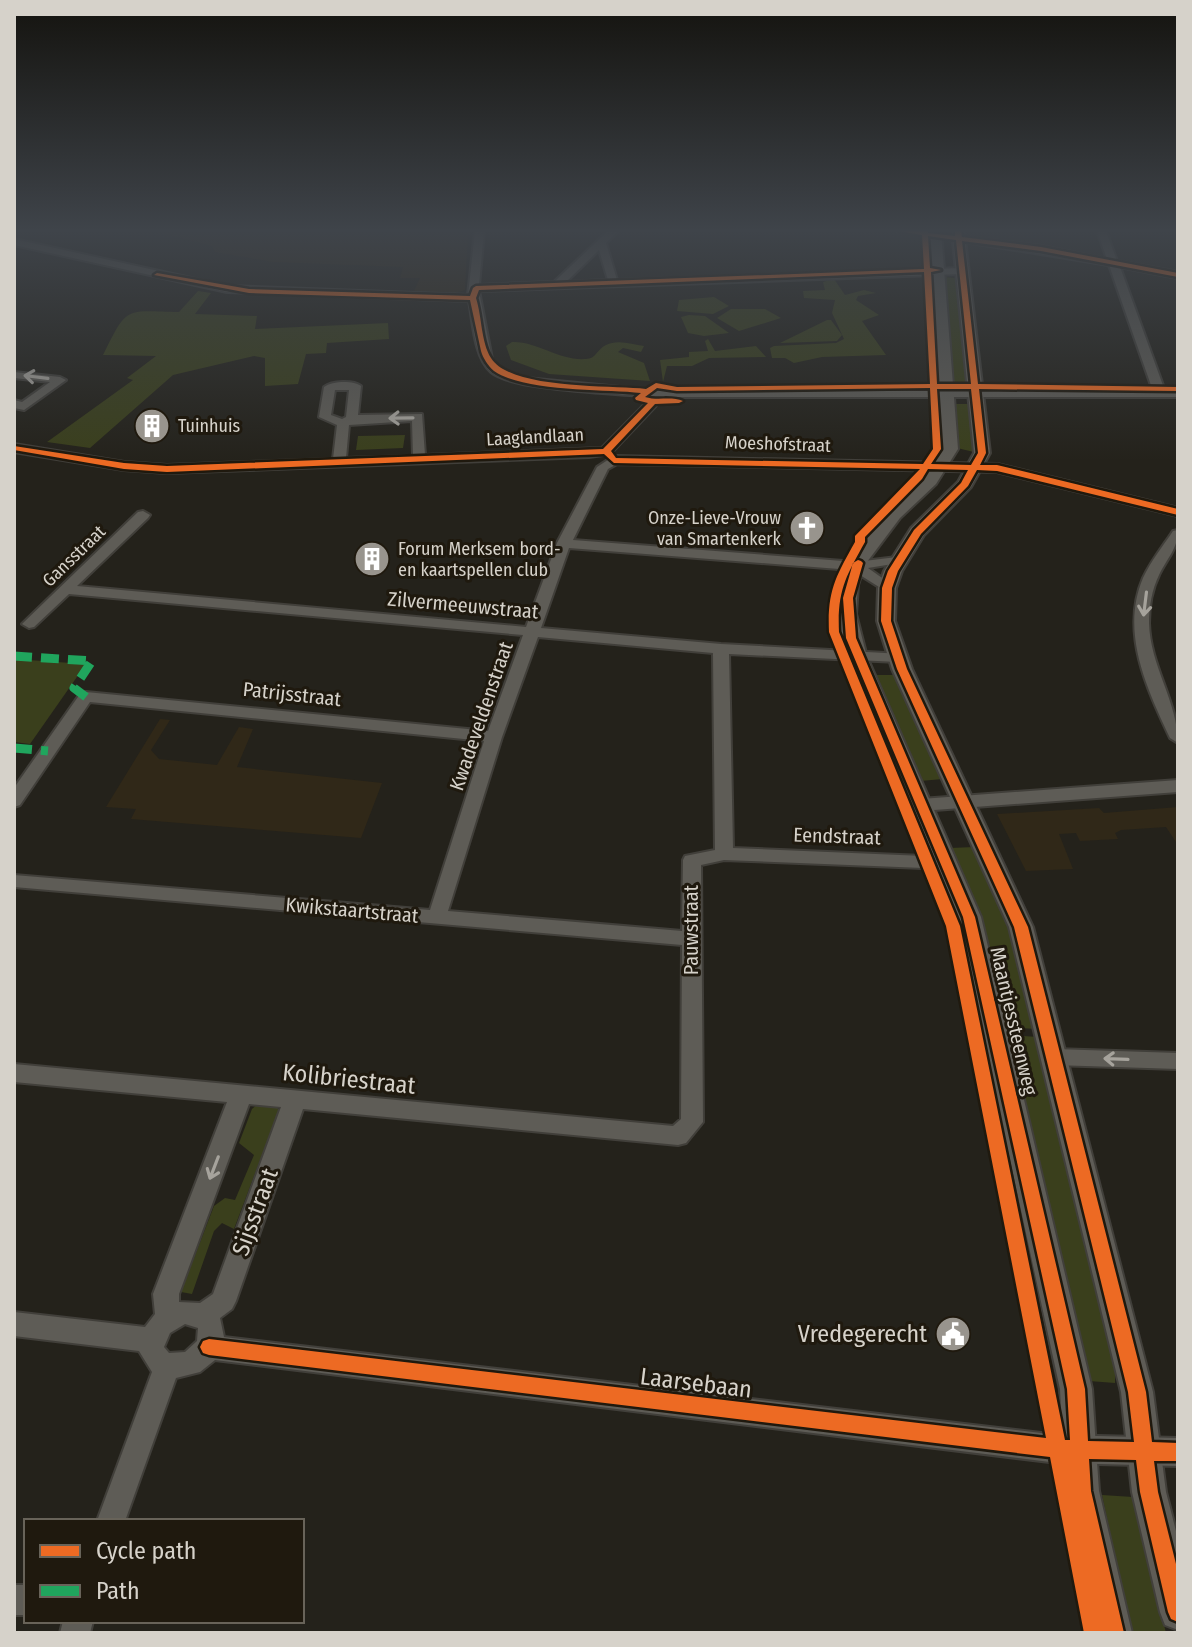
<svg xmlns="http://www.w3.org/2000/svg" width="1192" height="1647" font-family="'Fira Sans Condensed',sans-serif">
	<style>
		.built { fill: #302818 }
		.green { fill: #3a3f1c }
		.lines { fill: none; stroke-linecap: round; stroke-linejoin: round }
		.minor-casing { stroke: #413f3a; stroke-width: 4 }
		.tertiary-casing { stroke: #413f3a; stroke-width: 4 }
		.minor { fill: #5e5c56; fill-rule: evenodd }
		.tertiary { fill: #5e5c56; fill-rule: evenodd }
		.quiet { stroke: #20a55d; stroke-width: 9; stroke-dasharray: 18 9; stroke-linecap: butt }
		.cycleway-casing { stroke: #1f190e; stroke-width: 5 }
		.cycleway { fill: #ed6a23; fill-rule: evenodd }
		.oneway { stroke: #a6a39c }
		.labels { text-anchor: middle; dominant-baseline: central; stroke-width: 6; stroke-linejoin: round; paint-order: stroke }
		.far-poi-label { font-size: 18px; fill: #d6d2ca; stroke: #1f190e; text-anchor: start }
		.far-street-label { font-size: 18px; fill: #d6d2ca; stroke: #1f190e }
		.street-label { font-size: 20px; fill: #d6d2ca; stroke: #1f190e }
		.near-street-label { font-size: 24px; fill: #d6d2ca; stroke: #1f190e }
		.near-poi-label { font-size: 24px; fill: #d6d2ca; stroke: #1f190e; text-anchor: end }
	</style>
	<rect width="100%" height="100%" fill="#24221b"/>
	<path class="built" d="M154,231h314l-3,59 -10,3 -41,-2 6,-13h-20l3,-11 -130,-5 -58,-10 -3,-6z
		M160,719l10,1 -19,30 8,9 58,6 22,-38 14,2 -16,38 145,16 -21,55 -230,-19 5,-10 -30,-2z
		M1178,807v38l-12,-18 -45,3 -6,3 3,6 -38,2 -4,-8 -17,1 14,35 -47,2 -29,-57 102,-6 5,5z"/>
	<path class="green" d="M943,277l15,1 10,104h-16z
		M834,279l11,16 19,-5 12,3 -18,3 -2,4 23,15 -17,6 24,34 -64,2 -28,6 -9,-5h-13l-2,-10 4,-2 62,-3 8,-4 -12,-26 3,-13 -31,-2 -1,-7 22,-1 -2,-8z
		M198,291l13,2 -16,21 62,2 -2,13 133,-6 1,16 -62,4 -1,10 -20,1 -8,30 -33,2v-28l-11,-2 -81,19 -83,73 -43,-6 86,-62 -6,-2 29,-22 -53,-1c25,-50 21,-44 76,-43z
		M714,297l15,9 -16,8 -36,-3 2,-11z
		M731,309h34l16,9 -42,13 -22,-13z
		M689,315l16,1 24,17 -25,3 -16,-3 -7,-16z
		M827,320h4l11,15 -5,6 -57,2z
		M708,339l7,12 41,-5 10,11 -57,1 -17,8h-25l-4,16 -3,-22 29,-3v-5l19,-1 -3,-10z
		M512,342c25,-1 47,19 74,17 10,0 11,-10 20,-14 11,-6 26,-1 38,1l-3,6 -18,-4 -5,4 26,11 6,18 -101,-7 -38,-14 -5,-14z
		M954,404h16l4,48 -17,-4z
		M405,435l-2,13 -47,2 2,-14z
		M14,659l72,5 -56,80 -16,-2z
		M875,675h20l48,104 -23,2z
		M975,847l34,72 27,110 -30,-2 -56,-179z
		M1008,1035l30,2 77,311v35l-26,-2z
		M260,1102l15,2 4,6 -45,119 -12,-6 -8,8 -22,63 -11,-2 33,-86 11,-8 10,2 19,-45 -15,-12 13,-34z
		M1102,1495l31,2 33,136h-34z"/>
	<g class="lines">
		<defs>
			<path id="minor" d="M475,231h9l-5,54 75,-3 54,-51h10l-12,12 11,37 345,-12 5,3 -5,3 -483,17 13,68 8,10 26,9 135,13h492l-44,-126 -212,-34h23l121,15 66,13 -10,-28h9l11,30 61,11v6l-58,-11 45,124h13v6h-514l-54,57 -21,3 -422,16 -43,-3 -110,-18v-8l110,18 43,3 166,-6 4,-34 -18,-8 5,-30c8,-6 29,-7 37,-1l-3,29 64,-1 3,41 177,-7 50,-51c-33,-4 -139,-6 -161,-25 -17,-15 -18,-50 -22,-71l-242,-9 -213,-47v-6l213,47 241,9zM599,250l9,30 -42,2zM335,390h14l-3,27 -4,2 -11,-4zM412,421l1,35 -67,2 3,-33z
				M14,372l46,5 6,3 -42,30 -10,-2v-8l8,2 28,-20 -36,-4z
				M614,456l383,8 181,44v8l-181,-44 -380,-8 -9,5 -35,71 283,22 49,-6v6l-37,6 24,17v6l-5,1 -35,-22 -283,-22 -28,80 180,16 182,10 3,3 -3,3 -5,2 -169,-8 4,194 215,9 9,6 -9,6 -224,-9 -23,5 2,257 -17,21 -8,2 -375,-36 -67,192 -4,8 -12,9 4,19 834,98 120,3v28l-120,-3 -843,-103 -15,12 -24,6 -51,143h-28l55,-149 -13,-21 -125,-15v-24l131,15 10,-13 -2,-20 74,-192 -213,-20v-18l659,62 8,-7 1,-174 -668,-58v-12l416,35 54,-169 -394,-39 -70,103 -6,2v-19l66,-94 6,-2 402,39 35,-96 -454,-41 -35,33 -5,1 -7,-4 116,-112 5,-1 7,4 -2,3 -71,68 449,41 31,-84 40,-76zM538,637l175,16 2,197 -30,6 -2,4 -1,71 -234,-20 54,-174zM249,1104l32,3 -68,187 -13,9 -21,-1v-8zM185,1324l13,4 -1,13 -12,11 -16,1 -5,-6 6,-14z
				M1178,530c0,19 -11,28 -19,45 -7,14 -10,32 -10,48 1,43 29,79 29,120l-8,-5c-23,-49 -50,-106 -27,-160 8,-17 20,-32 30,-47z
				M1178,780v12l-257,19 -9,-6 9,-6z
				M1054,1049l124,4v16l-124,-4 -8,-2 -3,-6 3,-6z
				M14,1585h12v30h-12z
				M63,1621h30l-3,12h-30z"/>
			<path id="tertiary" d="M929,231h12l17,218 -22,35 -36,34 -36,48 -6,19 -2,29 11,43 114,260 111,472 7,102 33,142h-36l-31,-142 -5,-102 -103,-472 -108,-260c-4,-14 -10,-29 -11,-43 -6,-63 73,-115 104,-165z
				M952,231h12l26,222 -19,34 -47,48 -22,36 -6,17 -1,33 17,48 121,258 120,465 13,100 12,47v91l-13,-5 -5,-13 -28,-120 -11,-100 -112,-465 -117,-258 -15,-48 1,-33 6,-17 27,-43 47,-46 16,-29z"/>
		</defs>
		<use href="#minor" class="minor-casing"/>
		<use href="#tertiary" class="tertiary-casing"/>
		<use href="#minor" class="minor"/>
		<use href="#tertiary" class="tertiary"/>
		<path class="quiet" d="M14,656l78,5 -18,27 12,9
			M14,748l34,3"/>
		<defs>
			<path id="cycleway" d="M899,231h29v2l27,3v-5h6l1,6 79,10 137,26v4l-137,-26 -79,-10 16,143 200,3v4l-199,-2 7,64 -6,12h17l181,44v6l-181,-44 -20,-1 -9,16 -47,48 -23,37 -6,17 -1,33 16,48 121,258 118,465 6,50 26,1v18h-24l4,31 20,80v50l-7,-3 -3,-7 -28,-120 -4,-32 -47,-1 2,32 33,142h-40l-34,-176 -841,-102 -6,-2 -3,-6 3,-6 6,-2 837,99 -100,-512 -117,-294c-2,-41 7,-56 26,-90v-6l65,-67 -306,-6 -10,-9 -437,18 -43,-3 -110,-19v-4l110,17 43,3 436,-17 45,-46 -12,-3 -1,-2 6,-5c-37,-4 -117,-1 -147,-22 -6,-5 -11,-13 -13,-20l-11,-51 -221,-7 -95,-18 3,-2 92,16 221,7 3,-8 3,-2 448,-17 -2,-34zM928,236l28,4 15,144h-34l-6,-112 10,-2 -11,-2zM924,272l6,112 -253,3 -21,-4 -10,6c-35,-4 -135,1 -155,-31 -10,-16 -9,-41 -15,-60l3,-8zM657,388l20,3 253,-3 3,61 -10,15 -307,-6 -5,-7 44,-47 24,-1 4,-2c-11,-5 -26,0 -38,-4zM937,389h34l7,64 -7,12 -40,-1 10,-15zM928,469l40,1 -7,13 -47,47 -26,41 -6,17 -1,33 16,48 117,258 114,465 6,50 -46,-1 -3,-52 -110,-472 -119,-279 -3,-40 10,-35 -2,-2 -3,-1 -5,3 -10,35 3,40 117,279 104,472 3,51h-5l-105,-514 -121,-294c-2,-41 7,-56 26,-90v-5l57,-58z"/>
		</defs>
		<use href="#cycleway" class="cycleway-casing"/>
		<use href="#cycleway" class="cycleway"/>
	</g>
	<defs><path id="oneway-shaft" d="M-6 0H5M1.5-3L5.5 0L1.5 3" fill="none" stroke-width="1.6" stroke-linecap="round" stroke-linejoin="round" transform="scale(2)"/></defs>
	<g class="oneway">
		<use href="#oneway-shaft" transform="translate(36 377) rotate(-173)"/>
		<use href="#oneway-shaft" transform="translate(401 418) rotate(179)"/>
		<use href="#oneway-shaft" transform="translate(1145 604) rotate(97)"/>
		<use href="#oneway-shaft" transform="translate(1116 1059) rotate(-178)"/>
		<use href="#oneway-shaft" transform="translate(214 1168) rotate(111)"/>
	</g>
	<linearGradient id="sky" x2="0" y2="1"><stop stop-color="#14130f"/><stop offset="0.5" stop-color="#3f444a"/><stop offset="1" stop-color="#3f444a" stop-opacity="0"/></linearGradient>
	<rect width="1192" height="461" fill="url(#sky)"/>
	<defs>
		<symbol id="building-disc" viewBox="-11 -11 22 22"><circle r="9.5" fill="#98948d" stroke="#1f190e"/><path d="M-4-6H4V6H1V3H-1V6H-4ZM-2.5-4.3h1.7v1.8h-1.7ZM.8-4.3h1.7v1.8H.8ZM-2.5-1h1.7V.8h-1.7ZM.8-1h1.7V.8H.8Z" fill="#fff"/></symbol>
		<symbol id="church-disc" viewBox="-11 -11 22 22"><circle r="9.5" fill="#98948d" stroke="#1f190e"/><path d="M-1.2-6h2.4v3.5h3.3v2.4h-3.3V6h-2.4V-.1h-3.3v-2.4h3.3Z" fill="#fff"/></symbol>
		<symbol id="civic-disc" viewBox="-11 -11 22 22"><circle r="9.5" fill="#98948d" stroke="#1f190e"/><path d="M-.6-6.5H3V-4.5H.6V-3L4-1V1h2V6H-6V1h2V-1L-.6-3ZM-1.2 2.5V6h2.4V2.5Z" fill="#fff"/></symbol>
	</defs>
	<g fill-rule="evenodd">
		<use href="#building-disc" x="132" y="406" width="40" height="40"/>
		<use href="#church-disc" x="787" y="508" width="40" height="40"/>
		<use href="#building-disc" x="352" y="539" width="40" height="40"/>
		<use href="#civic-disc" x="933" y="1314" width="40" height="40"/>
	</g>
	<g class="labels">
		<g class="far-poi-label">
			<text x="178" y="426">Tuinhuis</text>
			<text x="781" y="518" text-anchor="end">Onze-Lieve-Vrouw<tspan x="781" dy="21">van Smartenkerk</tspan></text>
			<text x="398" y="549">Forum Merksem bord-<tspan x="398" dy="21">en kaartspellen club</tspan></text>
		</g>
		<g class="far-street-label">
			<text transform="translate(535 437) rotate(-3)">Laaglandlaan</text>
			<text transform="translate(778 444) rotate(2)">Moeshofstraat</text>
			<text transform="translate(74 556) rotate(-44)">Gansstraat</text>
		</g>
		<g class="street-label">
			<text transform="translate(463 605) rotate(5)">Zilvermeeuwstraat</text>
			<text transform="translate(292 694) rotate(6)">Patrijsstraat</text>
			<text transform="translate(481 716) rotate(-71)">Kwadeveldenstraat</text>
			<text transform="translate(837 836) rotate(2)">Eendstraat</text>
			<text transform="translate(352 910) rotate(5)">Kwikstaartstraat</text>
			<text transform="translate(691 930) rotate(-90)">Pauwstraat</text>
			<text transform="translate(1014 1021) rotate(77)">Maantjessteenweg</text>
		</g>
		<g class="near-street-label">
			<text transform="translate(349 1079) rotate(6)">Kolibriestraat</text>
			<text transform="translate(255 1212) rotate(-70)">Sijsstraat</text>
			<text transform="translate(696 1383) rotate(7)">Laarsebaan</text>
		</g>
		<g class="near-poi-label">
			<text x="927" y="1334">Vredegerecht</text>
		</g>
	</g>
	<rect width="1192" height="1647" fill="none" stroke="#d6d2ca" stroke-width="32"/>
	<rect x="24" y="1519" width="280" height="104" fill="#1f190e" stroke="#686359" stroke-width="2"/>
	<rect x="40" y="1545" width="40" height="12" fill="#ed6a23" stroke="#686359" stroke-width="2"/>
	<text x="96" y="1559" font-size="24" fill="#d6d2ca">Cycle path</text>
	<rect x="40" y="1585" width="40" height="12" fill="#20a55d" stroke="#686359" stroke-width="2"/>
	<text x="96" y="1599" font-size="24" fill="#d6d2ca">Path</text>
</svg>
